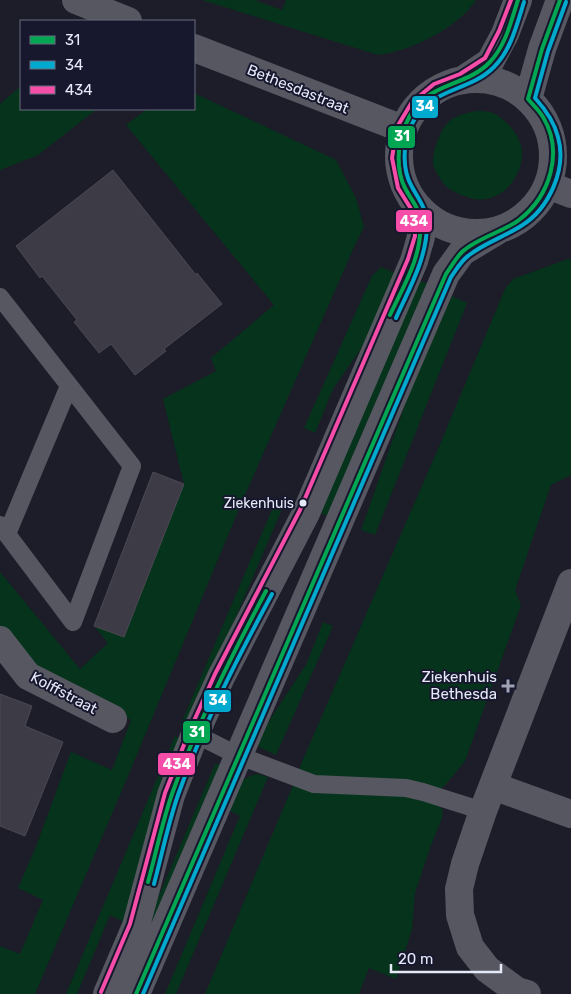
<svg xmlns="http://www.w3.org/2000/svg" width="571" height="994" font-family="Rubik,sans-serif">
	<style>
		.green { fill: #06331b }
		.building { fill: #3d3b46; stroke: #4a4953 }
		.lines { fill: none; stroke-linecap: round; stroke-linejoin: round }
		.service { stroke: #565761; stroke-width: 18 }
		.minor { stroke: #565761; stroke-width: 28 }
		.tertiary { stroke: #565761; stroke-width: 28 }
		.bus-1-casing { stroke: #17182e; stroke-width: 8 }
		.bus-2-casing { stroke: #17182e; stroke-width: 8 }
		.bus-3-casing { stroke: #17182e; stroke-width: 8 }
		.bus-1 { stroke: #00a651; stroke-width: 4 }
		.bus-2 { stroke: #00a9ce; stroke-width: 4 }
		.bus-3 { stroke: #f54da8; stroke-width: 4 }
		.bus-dot { fill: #e6e9f8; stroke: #17182e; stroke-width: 2 }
		.poi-dot { fill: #9fa2b0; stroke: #17182e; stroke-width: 2 }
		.labels { text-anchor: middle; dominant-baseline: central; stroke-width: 4; stroke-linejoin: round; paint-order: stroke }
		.bus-label { font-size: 14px; fill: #e6e9f8; stroke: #17182e; text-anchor: end }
		.street-label { font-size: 15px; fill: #e6e9f8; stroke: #17182e }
		.poi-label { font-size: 15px; fill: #e6e9f8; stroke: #17182e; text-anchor: end }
		.line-badge { stroke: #17182e; stroke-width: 2 }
		.badge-label { font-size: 14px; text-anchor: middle; font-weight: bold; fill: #fff }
	</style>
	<rect width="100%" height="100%" fill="#1c1d29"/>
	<path class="green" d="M202,0h53l27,10 4,-10h190c-18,28 -65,51 -98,55z
		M21,86v23h76l-59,46 -38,15v-66z
		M194,93l142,67 20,38 8,29 -9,18 -114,259 -113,272 -93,218h-35v-48l20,8 23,-54 -25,-12 17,-39 36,-97 41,18 19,-50 -101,-54 -30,-38v-56l80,97 28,-26 -14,-17 30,11 60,-153 -21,-85 53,-28 -5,-13 63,-53 -148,-180 21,-16h47z
		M476,111c6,0 14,0 19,3 12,6 27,24 27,38 1,29 -27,56 -55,45 -8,-3 -17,-6 -23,-13 -3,-4 -10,-15 -11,-20 -1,-10 6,-31 13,-39 6,-9 20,-12 30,-14z
		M568,259l3,1v215l-20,10 -36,105 6,15 -56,156 -18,22 -7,7 -125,-12 -17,-7 143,-329 64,-153 8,-10z
		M381,267l17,7 -18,43 -18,30 -29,42 -18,44 -11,-5 68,-152z
		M420,281l13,5 -103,231 -11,-5z
		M452,296l15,7 -92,232 -14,-5 50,-142z
		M274,505l8,4 -94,220 -8,-3z
		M323,622l10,4 -57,129 -17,-8 -3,-6 51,-78z
		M175,736l10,5 -61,181 -14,-7 -33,79h-11z
		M215,764h10l-97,230h-11z
		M257,774l11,3 -92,217h-11l75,-178 -11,-6c7,-18 7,-31 28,-36z
		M294,783l131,15 18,11 -1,9 -12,30 -15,45 -3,36 -16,50 -27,-11 -10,26h-154z"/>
	<path class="building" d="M113,170l83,105 1,-2 25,31 -58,45 2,2 -31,24 -24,-31 -12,9 -25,-31 3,-2 -35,-44 -2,2 -24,-32z
		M153,472l31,12 -60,153 -30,-11z
		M0,694l32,12 -7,20 38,16 -38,94 -25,-10z"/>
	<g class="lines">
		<path class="service" d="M0,297l132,169 -59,156 -73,-97
			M7,534l62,-148
			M195,734l42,21 77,29 92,4 17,4 60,19"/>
		<path class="minor" d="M548,185l23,9
			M0,640l28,36 85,43
			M493,786l78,28
			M527,994l-10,-3 -30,-22 -17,-22 -10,-32 -1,-26 6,-25 18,-53 88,-228"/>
		<path class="tertiary" d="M76,0l52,21
			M194,48l209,81
			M399 156a77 77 0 1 1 154 0a77 77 0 1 1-154 0Z
			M463,80l27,-18 15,-28 13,-34
			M528,99l14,-50 18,-49
			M107,994l29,-68 35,-131 24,-61 26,-57 85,-164 108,-252 7,-24 -2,-27
			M136,994l310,-720 16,-22 35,-21"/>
		<defs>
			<path id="bus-1" d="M390,315c13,-28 33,-60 30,-93 -1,-16 -8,-20 -15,-34 -9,-18 -8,-43 0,-62 19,-47 58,-36 85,-64 16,-17 21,-41 28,-62
				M148,882c8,-29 14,-59 24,-88 25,-70 59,-137 94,-203
				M136,994l310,-720c5,-7 10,-16 16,-22 15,-14 41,-20 57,-32 31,-24 45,-68 24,-103 -4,-7 -10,-12 -15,-18l14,-50 18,-49"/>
			<path id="bus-2" d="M396,318c13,-29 31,-60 31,-93 0,-16 -8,-25 -15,-38 -10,-17 -9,-41 -2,-59 18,-42 57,-34 84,-61 17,-17 23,-43 30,-65
				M154,884c8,-30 14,-60 24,-89 25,-70 59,-136 94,-201
				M143,994l308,-717c5,-7 10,-16 17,-21 16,-13 36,-19 53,-30 28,-17 46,-57 37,-89 -4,-16 -13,-28 -23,-39l13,-47 18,-49"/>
			<path id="bus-3" d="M101,992l29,-68 35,-131 24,-61 26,-58 85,-164 108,-251 7,-23 -2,-24 -15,-24 -6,-30 5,-31 15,-25 22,-18 26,-10 25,-16 14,-27 12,-31"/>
		</defs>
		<use href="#bus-1" class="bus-1-casing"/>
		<use href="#bus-2" class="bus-2-casing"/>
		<use href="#bus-3" class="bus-3-casing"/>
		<use href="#bus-1" class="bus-1"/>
		<use href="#bus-2" class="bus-2"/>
		<use href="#bus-3" class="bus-3"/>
	</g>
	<circle class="bus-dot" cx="303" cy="503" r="4.5"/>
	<path class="poi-dot" d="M505.5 678.5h5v5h5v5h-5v5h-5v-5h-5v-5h5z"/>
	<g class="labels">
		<g class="bus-label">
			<text x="294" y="503">Ziekenhuis</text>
		</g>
		<g class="street-label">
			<text transform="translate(298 89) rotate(22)">Bethesdastraat</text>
			<text transform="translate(64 693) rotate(28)">Kolffstraat</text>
		</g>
		<g class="poi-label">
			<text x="497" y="677">Ziekenhuis<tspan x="497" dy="17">Bethesda</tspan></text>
		</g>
	</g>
	<g class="line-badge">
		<rect x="411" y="95" width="28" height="24" rx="5" fill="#00a9ce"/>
		<rect x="387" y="125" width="29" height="24" rx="5" fill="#00a651"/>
		<rect x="395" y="209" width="38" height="24" rx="5" fill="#f54da8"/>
		<rect x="203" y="689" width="29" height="24" rx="5" fill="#00a9ce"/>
		<rect x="182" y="720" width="29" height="24" rx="5" fill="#00a651"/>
		<rect x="157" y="752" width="39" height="24" rx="5" fill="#f54da8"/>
	</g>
	<g class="badge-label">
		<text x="425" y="111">34</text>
		<text x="402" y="141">31</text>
		<text x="414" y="226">434</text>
		<text x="218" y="705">34</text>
		<text x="197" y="737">31</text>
		<text x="177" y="769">434</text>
	</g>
	<rect x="20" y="20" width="175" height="90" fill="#17182e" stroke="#6a6c7f"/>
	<rect x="30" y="36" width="25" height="8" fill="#00a651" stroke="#6a6c7f"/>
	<text x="65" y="45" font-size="15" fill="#e6e9f8">31</text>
	<rect x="30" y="61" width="25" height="8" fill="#00a9ce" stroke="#6a6c7f"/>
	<text x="65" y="70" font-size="15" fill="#e6e9f8">34</text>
	<rect x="30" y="86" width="25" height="8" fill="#f54da8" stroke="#6a6c7f"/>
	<text x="65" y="95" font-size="15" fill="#e6e9f8">434</text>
	<path d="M391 964v8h110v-8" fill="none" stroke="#e6e9f8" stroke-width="2.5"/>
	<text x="398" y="964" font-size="15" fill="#e6e9f8" stroke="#17182e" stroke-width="4" paint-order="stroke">20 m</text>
</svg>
